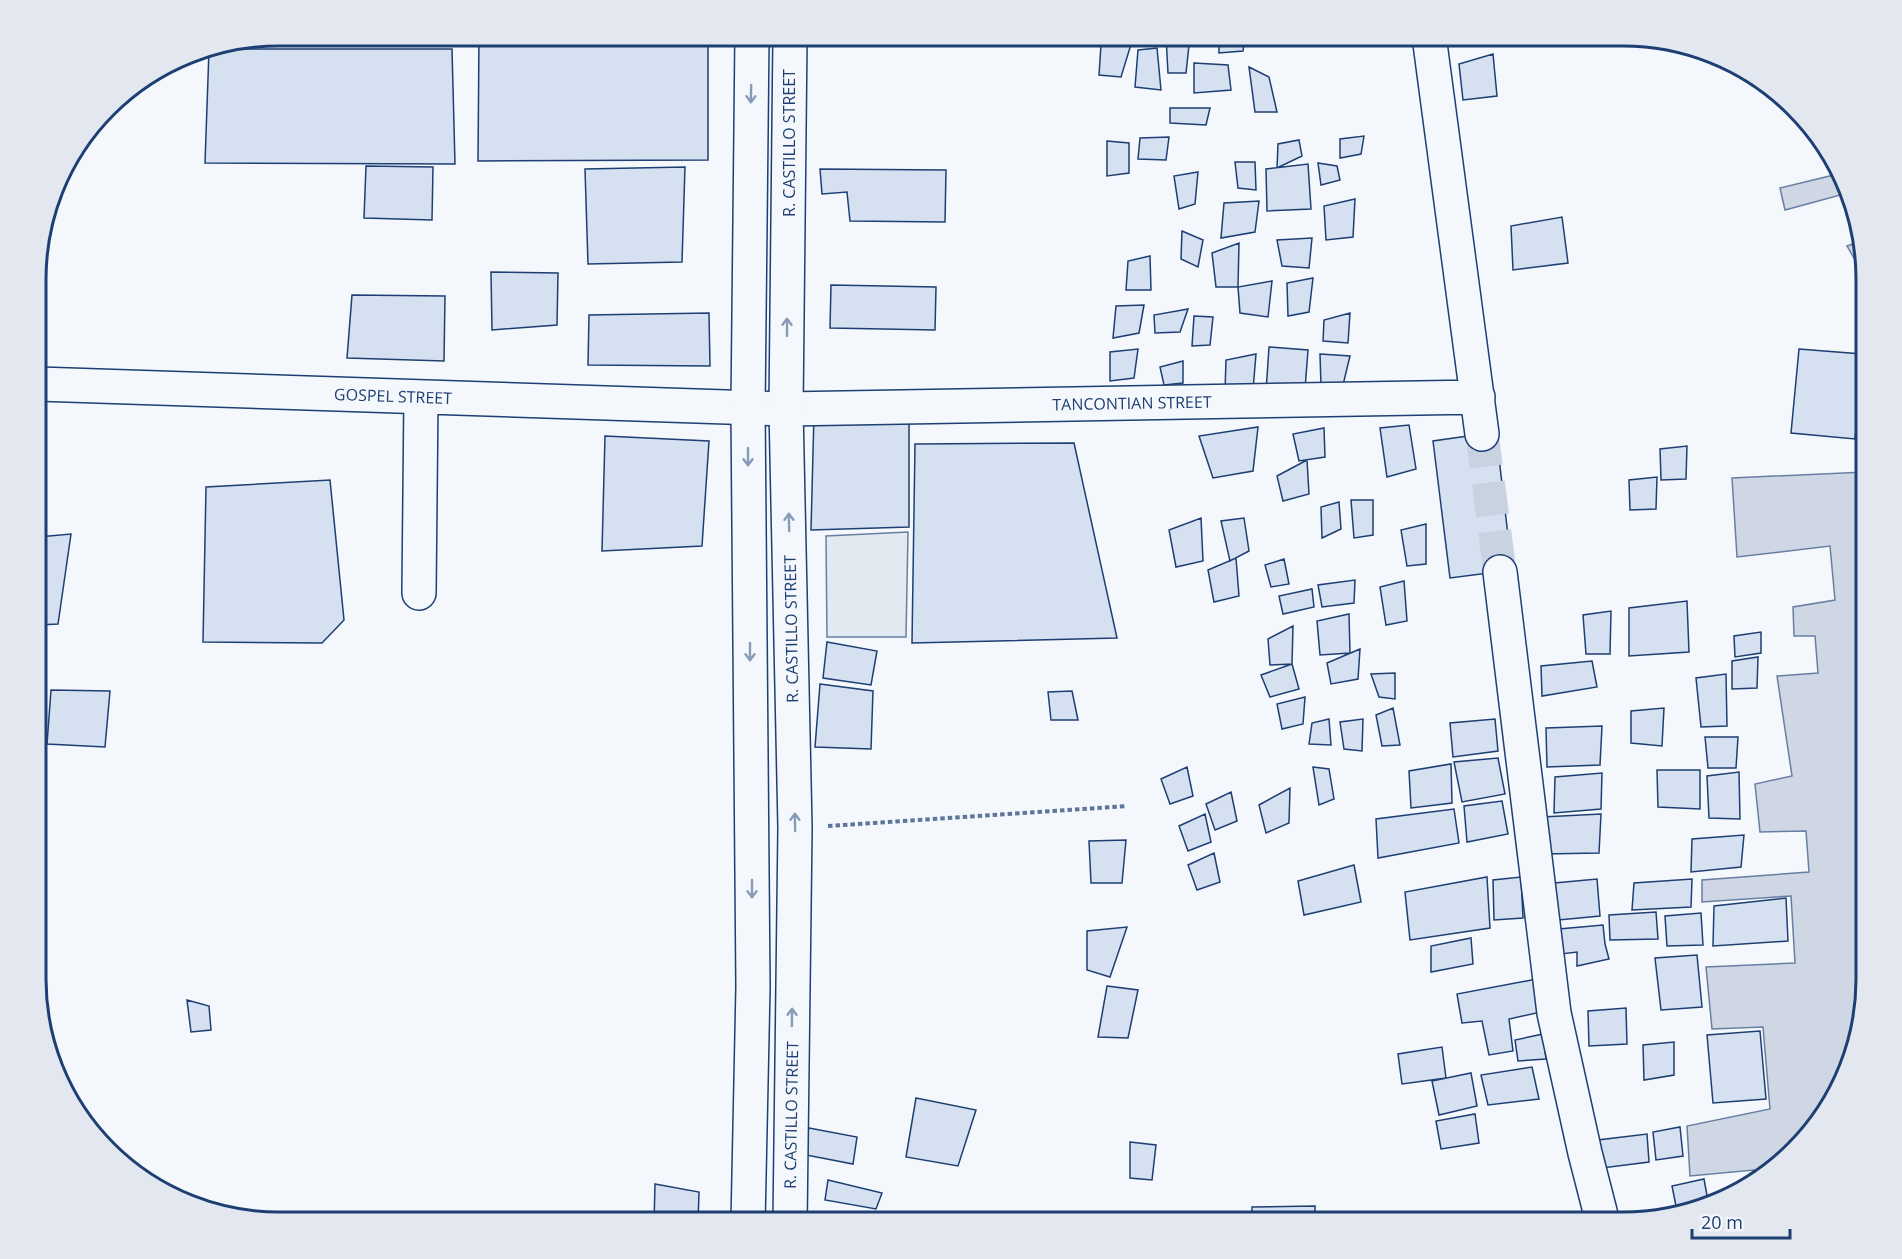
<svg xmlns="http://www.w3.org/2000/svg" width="1902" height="1259" font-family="'Open Sans',sans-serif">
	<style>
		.green { fill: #e3e9f0; stroke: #687fa3; stroke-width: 1.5 }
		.water { fill: #cfd7e4; stroke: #687fa3; stroke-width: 1.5 }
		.building { fill: #d5e0f0; stroke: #1d3f73; stroke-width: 1.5 }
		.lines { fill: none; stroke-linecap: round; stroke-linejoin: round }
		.minor-tunnel { stroke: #c9d2e0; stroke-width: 33; stroke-dasharray: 33 16; stroke-linecap: butt }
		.minor-casing { stroke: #1d3f73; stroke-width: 36 }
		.major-casing { stroke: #1d3f73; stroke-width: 36 }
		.path { stroke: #5e769c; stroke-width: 4; stroke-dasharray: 4.5 3; stroke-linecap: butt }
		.minor { stroke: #f4f7fb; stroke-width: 33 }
		.major { stroke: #f4f7fb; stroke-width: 33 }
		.oneway { stroke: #889bb7 }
		.labels { text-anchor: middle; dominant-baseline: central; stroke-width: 4.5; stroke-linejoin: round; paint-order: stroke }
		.street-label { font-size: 16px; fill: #1d3f73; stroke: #f4f7fb }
		.rim { fill: none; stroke: #1d3f73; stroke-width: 3 }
	</style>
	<rect width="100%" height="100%" fill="#f4f7fb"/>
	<path class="green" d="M908,532l-2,105h-79l-1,-101z"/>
	<path class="water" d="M1838,174l6,20 -59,16 -5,-22z
		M1859,242l6,22v13l-18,-31z
		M1865,472v523l-12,62 -28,58 -68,63 -3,-8 -64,6 -3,-50 83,-17 -7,-82 -51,2 -6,-62 89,-4 -4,-67 -89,6v-22l107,-8 -3,-41 -46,1 -5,-48 37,-8 -15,-100 41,-3 -3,-37h-21l-1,-29 42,-7 -5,-54 -93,11 -5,-79z"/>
	<path class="building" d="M479,36h229v124l-230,1z
		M1190,36l-4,37h-18l-2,-36z
		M1219,36h26l-2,15 -24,2z
		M1132,41l-11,36 -22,-2 2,-30z
		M1157,48l4,42 -26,-3 3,-37z
		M215,49h237l3,115 -250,-1 4,-113z
		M1493,54l4,42 -34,4 -4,-36z
		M1194,63l34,2 3,25 -37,3z
		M1249,67l20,10 8,35h-22z
		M1170,108h40l-4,17 -36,-2z
		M1364,136l-3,18 -21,4v-19z
		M1169,137l-3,23 -28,-1 2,-21z
		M1299,140l3,16 -25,12 1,-24z
		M1107,141l22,2v30l-22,3z
		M1235,162h20l1,28 -18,-2z
		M1318,163l19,3 3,14 -19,5z
		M1308,164l3,45 -44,2 -1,-42z
		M366,166l67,1 -1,53 -68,-2z
		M685,167l-3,95 -94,2 -3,-95z
		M820,169l126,1 -1,52 -95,-1 -3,-29 -25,2z
		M1198,172l-3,32 -16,5 -5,-33z
		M1355,199l-2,38 -27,3 -2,-34z
		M1259,201l-4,31 -34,6 3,-35z
		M1562,217l6,46 -55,7 -2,-44z
		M1182,231l21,9 -5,27 -17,-8z
		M1312,238l-3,30 -27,-2 -5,-26z
		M1239,243l-1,44h-22l-4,-34z
		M1150,256l1,34h-25l2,-29z
		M491,272l67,1 -1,52 -65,5z
		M1313,278l-4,34 -21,4 -1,-33z
		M1272,281l-4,36 -28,-4 -2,-26z
		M831,285l105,2 -1,43 -105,-2z
		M352,295l93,1 -1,65 -97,-3z
		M1144,305l-5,28 -26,5 3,-32z
		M1188,309l-8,23 -25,1 -1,-18z
		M709,313l1,53 -122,-1 1,-50z
		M1350,313l-2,30 -25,-2 1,-21z
		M1194,316l19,1 -3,28 -18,1z
		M1269,347l39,3 -3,39 -39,3z
		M1138,349l-4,29 -24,3v-29z
		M1799,349l63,5 -7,85 -64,-6z
		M1256,354l-3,36 -28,2 1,-32z
		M1320,354l30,2 -7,29 -22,1z
		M1183,361v22l-19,2 -4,-18z
		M814,414h95v113l-98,3z
		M1409,425l7,44 -29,8 -7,-49z
		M1258,427l-5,44 -40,7 -14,-42z
		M1324,428l1,29 -26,4 -6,-27z
		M1496,432l16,138 -62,8 -17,-137z
		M605,436l104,5 -7,105 -100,5z
		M1074,443l43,195 -205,5 3,-199z
		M1687,446l-1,33 -25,1 -1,-31z
		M1307,460l2,34 -26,7 -6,-25z
		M1657,477l-1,32 -26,1 -1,-30z
		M330,480l14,140 -22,23 -119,-1 3,-155z
		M1351,500h22v35l-19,3z
		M1339,502l2,27 -19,9 -1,-31z
		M1201,518l2,43 -27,6 -7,-37z
		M1244,518l5,33 -19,10 -9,-40z
		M1426,524v40l-19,2 -6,-36z
		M71,534l-13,90 -20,1v-88z
		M1236,558l3,38 -25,6 -6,-32z
		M1284,559l5,25 -18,3 -6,-22z
		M1355,580l-1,23 -32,4 -4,-22z
		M1404,581l3,40 -21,4 -6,-38z
		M1312,589l2,18 -31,7 -4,-18z
		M1687,601l2,51 -60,4v-48z
		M1611,611l-1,43h-24l-3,-39z
		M1349,614l1,39 -30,2 -3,-34z
		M1293,626l-1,38 -22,1 -2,-26z
		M1761,632v21l-26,4 -1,-21z
		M827,642l50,9 -6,34 -48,-7z
		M1360,649l-2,30 -27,5 -4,-21z
		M1758,657l-1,31 -25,1v-28z
		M1592,661l5,26 -55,9 -1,-30z
		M1292,664l7,25 -29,8 -9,-22z
		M1395,673v26l-16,-2 -8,-23z
		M1726,674l1,52 -26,1 -5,-49z
		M820,684l53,7 -2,58 -56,-2z
		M51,690l59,1 -5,56 -58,-3z
		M1072,691l6,29h-27l-3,-28z
		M1305,697l-2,27 -21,5 -5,-25z
		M1393,708l7,37 -18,1 -6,-31z
		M1664,708l-2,38 -31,-3v-32z
		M1329,719l2,26 -22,-1 3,-21z
		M1363,719l-1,32 -18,-2 -4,-27z
		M1495,719l3,32 -45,6 -3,-34z
		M1602,726l-2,39 -53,2 -1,-39z
		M1705,737h33l-2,31h-28z
		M1498,758l7,36 -43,8 -8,-40z
		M1451,764l1,39 -41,5 -2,-37z
		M1187,767l6,29 -23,8 -9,-25z
		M1313,767l16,2 5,30 -15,6z
		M1657,770h43v39l-42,-2z
		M1739,772l1,47 -31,-1 -2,-42z
		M1602,773l-1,36 -47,4 1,-36z
		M1290,788l-1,35 -23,10 -7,-28z
		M1231,792l6,29 -22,9 -9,-26z
		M1502,801l6,33 -41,8 -3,-36z
		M1454,809l5,34 -81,15 -2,-39z
		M1205,814l6,28 -23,9 -9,-25z
		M1601,814l-2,39 -55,1 -2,-37z
		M1744,835l-3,32 -50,5 1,-33z
		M1126,840l-4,43h-31l-2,-42z
		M1214,853l6,29 -23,8 -9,-25z
		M1354,865l7,37 -57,13 -6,-34z
		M1487,877l3,51 -80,12 -5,-48z
		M1521,877l2,41 -29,2 -1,-40z
		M1597,879l3,37 -52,5 -4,-37z
		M1692,879l-1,28 -59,3 2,-27z
		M1786,898l2,43 -75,5 1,-40z
		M1656,912l2,27 -48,1 -1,-25z
		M1701,913l2,32 -36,1 -2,-30z
		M1603,925l2,19 4,15 -32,7v-14l-16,2 -2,-25z
		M1127,927l-17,50 -23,-7v-39z
		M1471,938l2,26 -42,8v-26z
		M1697,955l5,52 -41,3 -6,-52z
		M1537,979l4,33 -32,7 4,32 -24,4 -7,-34 -20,2 -5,-29z
		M1107,986l31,4 -10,48 -30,-1z
		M187,1000l22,6 2,24 -20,2z
		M1626,1008l1,36 -38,2 -1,-35z
		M1760,1031l6,68 -53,4 -6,-68z
		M1543,1034l3,25 -28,2 -3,-21z
		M1674,1042v33l-30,5 -1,-35z
		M1442,1047l4,31 -44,6 -4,-30z
		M1532,1067l7,32 -51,6 -7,-30z
		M1471,1073l6,33 -38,9 -7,-34z
		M916,1098l60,12 -18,56 -52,-9z
		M1475,1114l4,29 -38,6 -5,-28z
		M1680,1127l3,29 -27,4 -3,-28z
		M809,1128l48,9 -4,27 -52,-10z
		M1647,1134l2,28 -47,6 -4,-28z
		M1130,1142l26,3 -4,35 -22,-2z
		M1704,1179l4,22 -31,10 -5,-25z
		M828,1180l54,13 -6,16 -51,-9z
		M655,1184l44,8 -1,31h-44z
		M1315,1206v17h-63v-16z"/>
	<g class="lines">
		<path class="minor-tunnel" d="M1482,434l18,138"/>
		<defs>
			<path id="minor" d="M1429,36l53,398
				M38,384l748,25 692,-12
				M1500,572l54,441 31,140 18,70
				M419,593l2,-196"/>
			<path id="major" d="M748,1223l5,-236 -5,-578 4,-373
				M790,1223l5,-395 -9,-419 4,-373"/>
		</defs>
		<use href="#minor" class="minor-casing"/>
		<use href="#major" class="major-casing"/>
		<path class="path" d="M828,826l299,-20"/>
		<use href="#minor" class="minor"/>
		<use href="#major" class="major"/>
	</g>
	<defs><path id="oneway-shaft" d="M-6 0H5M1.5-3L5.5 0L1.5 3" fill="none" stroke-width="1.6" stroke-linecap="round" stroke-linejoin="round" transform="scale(1.5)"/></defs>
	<g class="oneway">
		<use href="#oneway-shaft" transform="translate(751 94) rotate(91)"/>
		<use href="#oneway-shaft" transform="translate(787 327) rotate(-90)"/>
		<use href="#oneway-shaft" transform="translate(748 457) rotate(90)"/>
		<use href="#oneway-shaft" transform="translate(789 522) rotate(-91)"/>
		<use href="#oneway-shaft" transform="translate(750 652) rotate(90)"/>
		<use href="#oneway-shaft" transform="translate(795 822) rotate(-91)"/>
		<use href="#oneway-shaft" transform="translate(752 889) rotate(90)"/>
		<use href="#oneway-shaft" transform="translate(792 1017) rotate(-89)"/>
	</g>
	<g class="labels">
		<g class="street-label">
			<text transform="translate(789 143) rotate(-90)">R. CASTILLO STREET</text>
			<text transform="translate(393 396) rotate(2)">GOSPEL STREET</text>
			<text transform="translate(1132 403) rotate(-1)">TANCONTIAN STREET</text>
			<text transform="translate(791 629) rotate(-91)">R. CASTILLO STREET</text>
			<text transform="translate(791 1115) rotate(-89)">R. CASTILLO STREET</text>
		</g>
	</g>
	<path d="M0 0H1902V1259H0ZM279 46H1623A233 233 0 0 1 1856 279V979A233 233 0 0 1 1623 1212H279A233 233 0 0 1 46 979V279A233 233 0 0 1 279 46Z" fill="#e3e8f0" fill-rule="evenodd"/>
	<path class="rim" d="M279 46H1623A233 233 0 0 1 1856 279V979A233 233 0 0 1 1623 1212H279A233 233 0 0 1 46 979V279A233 233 0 0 1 279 46Z"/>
	<path d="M1692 1229v9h98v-9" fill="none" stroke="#1d3f73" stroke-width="3"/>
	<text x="1701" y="1229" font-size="18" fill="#1d3f73" stroke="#f4f7fb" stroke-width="4.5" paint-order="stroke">20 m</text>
</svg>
